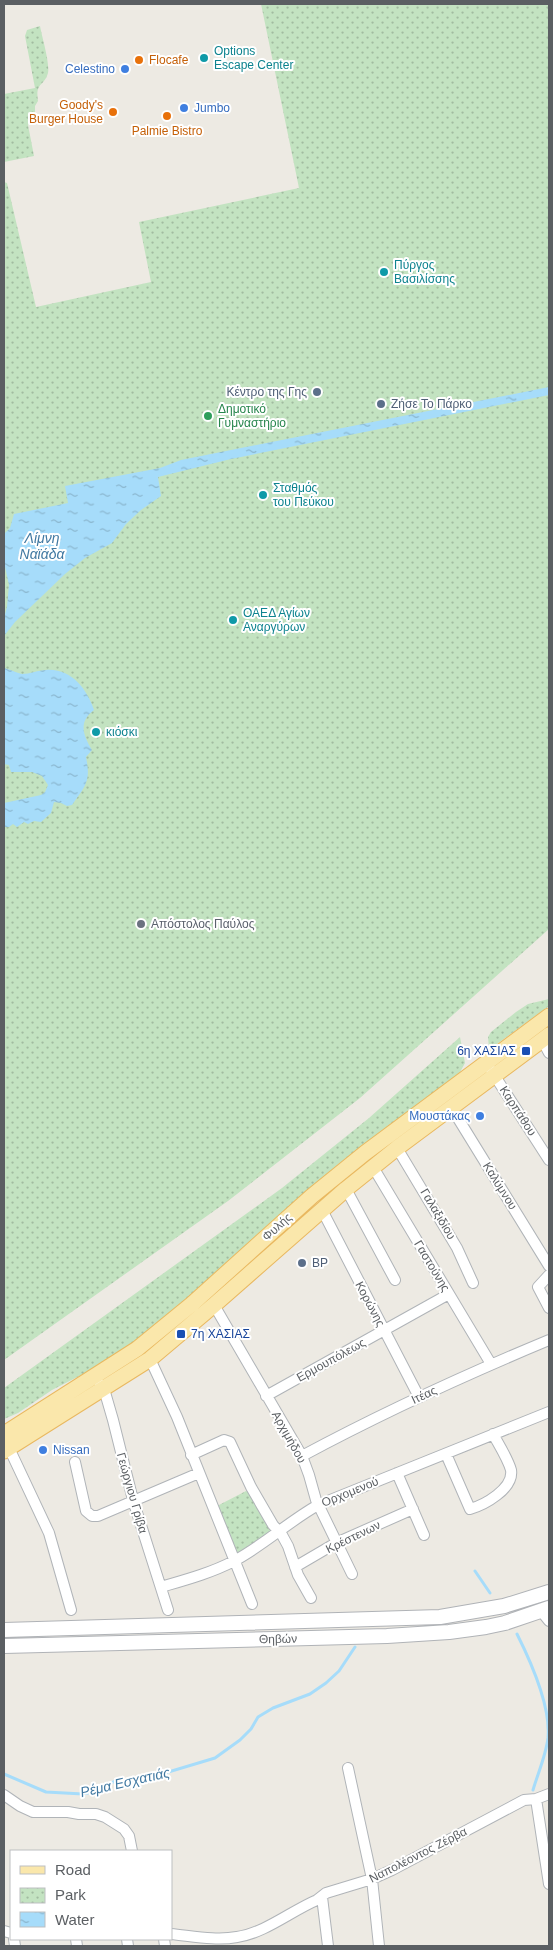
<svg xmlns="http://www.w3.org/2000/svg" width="553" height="1950" font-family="Arial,sans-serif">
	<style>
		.park { fill: url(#park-dots) }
		.water { fill: url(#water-ripples) }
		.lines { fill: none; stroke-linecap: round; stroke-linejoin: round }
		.stream { stroke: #a6dcfa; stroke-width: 3 }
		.street-casing { stroke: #b0b4b8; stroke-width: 12 }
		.secondary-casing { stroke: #b0b3b7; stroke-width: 16 }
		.primary-casing { stroke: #e9b860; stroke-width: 17 }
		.street { stroke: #fff; stroke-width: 10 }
		.secondary { stroke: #fff; stroke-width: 14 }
		.primary { stroke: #fae7ab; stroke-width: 15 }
		.culture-dot { fill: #0f9aa8; stroke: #fff; stroke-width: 2 }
		.food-dot { fill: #e8710a; stroke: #fff; stroke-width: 2 }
		.shop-dot { fill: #3f7fe0; stroke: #fff; stroke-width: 2 }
		.service-dot { fill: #5c6f8a; stroke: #fff; stroke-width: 2 }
		.leisure-dot { fill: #2e9e5b; stroke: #fff; stroke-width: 2 }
		.worship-dot { fill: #6b7280; stroke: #fff; stroke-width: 2 }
		.transit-dot { fill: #1a4fb4; stroke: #fff; stroke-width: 2 }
		.labels { text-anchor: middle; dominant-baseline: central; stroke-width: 4; stroke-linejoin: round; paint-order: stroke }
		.culture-label { font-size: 12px; fill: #0d838f; stroke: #fff; text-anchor: start }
		.food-label { font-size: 12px; fill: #c56008; stroke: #fff; text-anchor: start }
		.shop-label { font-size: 12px; fill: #366cbe; stroke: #fff; text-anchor: end }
		.service-label { font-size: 12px; fill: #4e5e75; stroke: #fff; text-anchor: start }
		.leisure-label { font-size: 12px; fill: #27864d; stroke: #fff; text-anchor: start }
		.worship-label { font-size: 12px; fill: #5b616d; stroke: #fff; text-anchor: start }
		.transit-label { font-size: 12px; fill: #164399; stroke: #fff; text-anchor: end }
		.street-label { font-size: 12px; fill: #5b5f63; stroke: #fff }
		.water-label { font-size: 14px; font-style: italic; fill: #4179a2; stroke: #fff }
	</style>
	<defs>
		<pattern id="park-dots" width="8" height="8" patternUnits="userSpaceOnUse" patternTransform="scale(1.25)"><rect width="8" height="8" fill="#c3e3c1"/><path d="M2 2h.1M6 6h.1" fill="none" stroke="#a1bba0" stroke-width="1.8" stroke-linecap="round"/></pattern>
		<pattern id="water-ripples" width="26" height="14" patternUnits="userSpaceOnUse" patternTransform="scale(1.25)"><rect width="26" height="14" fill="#a6dcfa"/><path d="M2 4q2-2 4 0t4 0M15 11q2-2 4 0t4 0" fill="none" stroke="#8ab6ce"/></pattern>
	</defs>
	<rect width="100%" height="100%" fill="#edeae3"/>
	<path class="park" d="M261,4h288v925l-189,169 -132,103 -224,159v-1178l3,1 29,124 115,-25 -12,-60 160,-34z
		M40,26c2,11 10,37 8,47 -4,14 -13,9 -10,28l-3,5v9l-7,10 6,31 -30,6v-68l31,-6 -10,-52 2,-6z
		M549,999v7l-59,43 -1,-1 -1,-11 3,-5 25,-20 12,-8z
		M460,1037l5,26 -6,11 -123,92 -152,136 -50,40 -41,27 -41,21 -34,23 -14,6v-31l278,-200 87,-70z
		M246,1491l3,1 22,40 -33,23 -3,-1 -18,-45 2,-4z"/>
	<path class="water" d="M549,387v8l-318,64 -73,18 3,19 -20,14 -15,14 -14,19 -27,15 -20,16 -50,48 -11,14v-18l3,-11 2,-22 -5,-23v-28l6,-6 4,-14 54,-11 -3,-17 95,-18 21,-8z
		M4,668c5,1 13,5 18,6 8,0 16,-4 24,-4 25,-2 41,19 48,40 -16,12 -11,25 -2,40l-6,7c5,24 0,28 -14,48l-5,1 -6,-3 -7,-1 -3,11 -10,9 -7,-1 -6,3 -4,-2 -7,5 -4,-3 -4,3h-5v-24l37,-8 4,-3 3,-7 -6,-9 -10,-4h-21l-2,-7 -5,-1z"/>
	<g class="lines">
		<path class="stream" d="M475,1571l15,22
			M517,1634c14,28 34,72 31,104 -2,17 -10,35 -15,52
			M4,1774l42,18 37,2 13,-3 19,-10 20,1 80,-24 25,-18 11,-11 7,-12 15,-9 37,-14 16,-11 13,-12 16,-24"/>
		<defs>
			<path id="street" d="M542,1040l7,13
				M491,1070l58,90
				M451,1107l98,159
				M397,1148l60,100 16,35
				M373,1167l118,197
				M346,1189l49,91
				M322,1210l97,187
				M549,1275l-11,12 11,21
				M214,1305l88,151 7,19 7,25 36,74
				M150,1359l27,58 75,187
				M100,1384l4,5 9,31 20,80 35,110
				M266,1396l183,-102
				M9,1448l40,85 22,77
				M446,1454l24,55c14,-4 44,-20 41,-39 -3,-11 -12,-25 -18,-36
				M191,1455l33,-15 6,2 21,45 22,38 9,10 6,11 10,29 13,23
				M302,1456c80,-43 163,-81 247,-116
				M75,1462l11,49 6,5h6l101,-43
				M397,1473l27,62
				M295,1567l41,-24 77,-34
				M161,1587c24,-7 50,-14 73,-26 30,-16 54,-39 84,-56l231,-93
				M541,1611l8,10
				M348,1768l24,111 7,67
				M4,1795l16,11 13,6h35l11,2h17l9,3 19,12 5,7 3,15
				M536,1799l13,85
				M322,1897l6,49
				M4,1931l7,2
				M171,1934c21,2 45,7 66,3 28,-4 54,-26 80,-37l9,-7 46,-14 20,-9 132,-70 12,-1 13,-5
				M14,1939l1,7
				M76,1939l1,7
				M127,1939l1,7
				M164,1939l1,7"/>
			<path id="secondary" d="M4,1630l436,-13 64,-11 45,-14
				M4,1646l383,-10 62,-4 37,-5 19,-4 44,-15"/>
			<path id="primary" d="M4,1434l133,-85 55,-45 120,-108 53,-43 184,-137
				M4,1451l146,-92 64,-54 132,-116 51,-41 152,-113"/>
		</defs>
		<use href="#street" class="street-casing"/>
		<use href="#secondary" class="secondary-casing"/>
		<use href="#primary" class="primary-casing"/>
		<use href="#street" class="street"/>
		<use href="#secondary" class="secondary"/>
		<use href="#primary" class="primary"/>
	</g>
	<g class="culture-dot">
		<circle cx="204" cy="58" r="5"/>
		<circle cx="384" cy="272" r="5"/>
		<circle cx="263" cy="495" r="5"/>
		<circle cx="233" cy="620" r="5"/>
		<circle cx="96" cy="732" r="5"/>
	</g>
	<g class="food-dot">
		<circle cx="139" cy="60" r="5"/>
		<circle cx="113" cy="112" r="5"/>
		<circle cx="167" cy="116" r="5"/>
	</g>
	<g class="shop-dot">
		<circle cx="125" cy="69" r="5"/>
		<circle cx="184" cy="108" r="5"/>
		<circle cx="480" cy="1116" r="5"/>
		<circle cx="43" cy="1450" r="5"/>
	</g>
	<g class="service-dot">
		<circle cx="317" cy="392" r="5"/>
		<circle cx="381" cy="404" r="5"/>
		<circle cx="302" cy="1263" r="5"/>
	</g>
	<circle class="leisure-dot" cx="208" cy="416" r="5"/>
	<circle class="worship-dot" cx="141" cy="924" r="5"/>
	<g class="transit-dot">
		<rect x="521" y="1046" width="10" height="10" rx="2.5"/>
		<rect x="176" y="1329" width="10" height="10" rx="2.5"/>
	</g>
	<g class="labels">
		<g class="culture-label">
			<text x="214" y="51">Options<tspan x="214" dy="14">Escape Center</tspan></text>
			<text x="394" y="265">Πύργος<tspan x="394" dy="14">Βασιλίσσης</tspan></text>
			<text x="273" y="488">Σταθμός<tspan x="273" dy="14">του Πεύκου</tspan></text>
			<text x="243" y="613">ΟΑΕΔ Αγίων<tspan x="243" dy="14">Αναργύρων</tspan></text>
			<text x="106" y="732">κιόσκι</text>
		</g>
		<g class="food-label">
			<text x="149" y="60">Flocafe</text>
			<text x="103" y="105" text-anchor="end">Goody's<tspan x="103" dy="14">Burger House</tspan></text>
			<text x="167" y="131" text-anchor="middle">Palmie Bistro</text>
		</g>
		<g class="shop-label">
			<text x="115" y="69">Celestino</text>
			<text x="194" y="108" text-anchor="start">Jumbo</text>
			<text x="470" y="1116">Μουστάκας</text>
			<text x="53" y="1450" text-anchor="start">Nissan</text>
		</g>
		<g class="service-label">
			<text x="307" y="392" text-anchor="end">Κέντρο της Γης</text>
			<text x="391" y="404">Ζήσε Το Πάρκο</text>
			<text x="312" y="1263">BP</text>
		</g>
		<g class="leisure-label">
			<text x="218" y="409">Δημοτικό<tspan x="218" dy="14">Γυμναστήριο</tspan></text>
		</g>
		<g class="worship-label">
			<text x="151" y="924">Απόστολος Παύλος</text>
		</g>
		<g class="transit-label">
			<text x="516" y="1051">6η ΧΑΣΙΑΣ</text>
			<text x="191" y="1334" text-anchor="start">7η ΧΑΣΙΑΣ</text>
		</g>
		<g class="street-label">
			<text transform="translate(518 1111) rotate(57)">Καρπάθου</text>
			<text transform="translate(500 1186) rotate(58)">Καλύμνου</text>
			<text transform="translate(438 1214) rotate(59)">Γαλαξιδίου</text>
			<text transform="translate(277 1227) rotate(-42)">Φυλής</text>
			<text transform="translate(432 1266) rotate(59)">Γαστούνης</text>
			<text transform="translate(370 1304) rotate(62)">Κορώνης</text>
			<text transform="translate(331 1360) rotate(-29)">Ερμουπόλεως</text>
			<text transform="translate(424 1395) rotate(-25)">Ιτέας</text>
			<text transform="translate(289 1437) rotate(61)">Αρχιμήδου</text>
			<text transform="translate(350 1492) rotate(-22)">Ορχομενού</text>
			<text transform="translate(132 1493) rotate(74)">Γεώργιου Γρίβα</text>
			<text transform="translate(353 1537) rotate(-26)">Κρέστενων</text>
			<text transform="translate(278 1639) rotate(-1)">Θηβών</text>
			<text transform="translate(418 1855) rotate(-27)">Ναπολέοντος Ζέρβα</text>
		</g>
		<g class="water-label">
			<text x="42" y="538">Λίμνη<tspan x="42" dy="16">Ναϊάδα</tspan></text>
			<text transform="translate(125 1782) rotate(-13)">Ρέμα Εσχατιάς</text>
		</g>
	</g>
	<rect width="553" height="1950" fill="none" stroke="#5b5f63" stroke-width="10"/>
	<rect x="10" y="1850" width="162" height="90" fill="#ffffff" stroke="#bdbfc1"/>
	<rect x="20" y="1866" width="25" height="8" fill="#fae7ab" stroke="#bdbfc1"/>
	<text x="55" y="1875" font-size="15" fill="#5b5f63">Road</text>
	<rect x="20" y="1888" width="25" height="15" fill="url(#park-dots)" stroke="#bdbfc1"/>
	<text x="55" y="1900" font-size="15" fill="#5b5f63">Park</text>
	<rect x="20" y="1912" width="25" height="15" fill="url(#water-ripples)" stroke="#bdbfc1"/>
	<text x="55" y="1925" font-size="15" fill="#5b5f63">Water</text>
</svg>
